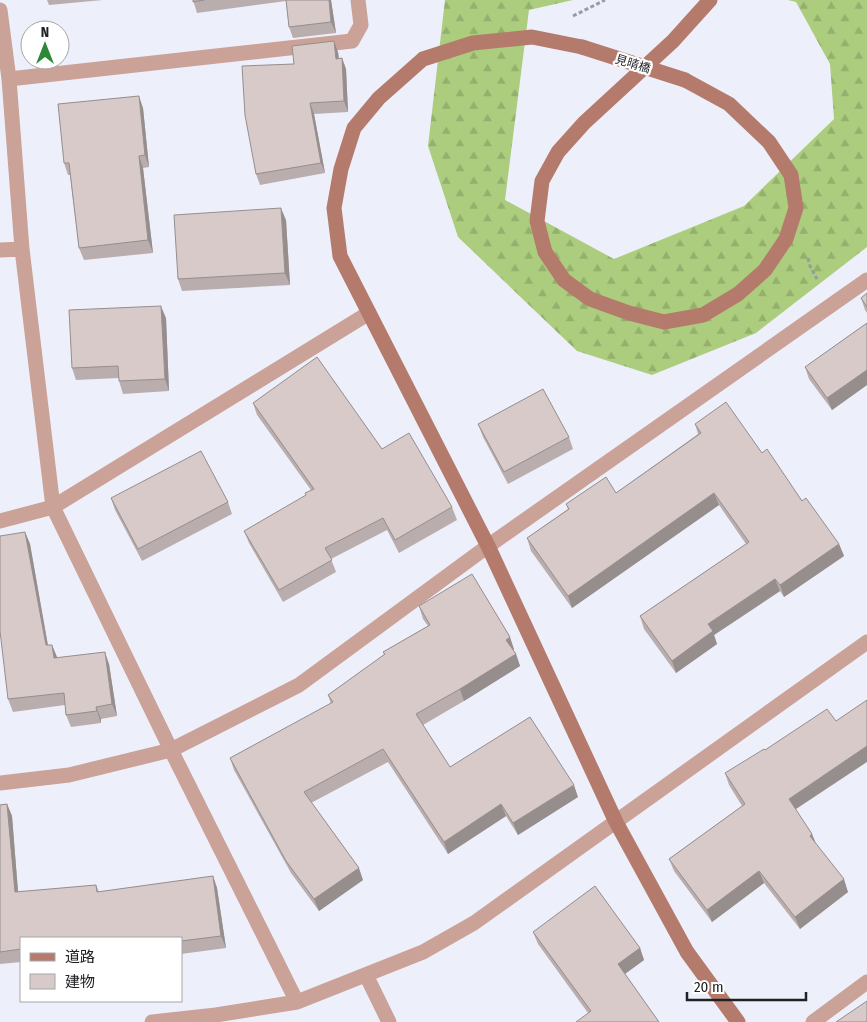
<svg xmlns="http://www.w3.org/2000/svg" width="867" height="1022" font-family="'Fira Sans Condensed','Noto Sans JP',sans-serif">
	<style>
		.forest { fill: url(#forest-firs) }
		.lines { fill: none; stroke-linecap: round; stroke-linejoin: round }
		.path { stroke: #999ba3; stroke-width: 3; stroke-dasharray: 4 2.5; stroke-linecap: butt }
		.street { stroke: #caa298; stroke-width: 15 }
		.secondary { stroke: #b47b6d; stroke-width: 15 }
		.secondary-bridge { stroke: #b47b6d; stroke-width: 15 }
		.wall { fill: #b9aead }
		.shaded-wall { fill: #968d8d }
		.building { fill: #d7cac9; stroke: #968d8d }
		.labels { text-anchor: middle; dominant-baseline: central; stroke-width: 4.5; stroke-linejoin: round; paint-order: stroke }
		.street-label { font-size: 12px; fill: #202125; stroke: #fff }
	</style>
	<defs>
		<pattern id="forest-firs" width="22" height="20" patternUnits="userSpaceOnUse" patternTransform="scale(1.25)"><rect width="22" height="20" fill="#accd7e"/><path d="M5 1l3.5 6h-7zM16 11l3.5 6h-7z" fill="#94b06d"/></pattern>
	</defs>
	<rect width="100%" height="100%" fill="#edf0fb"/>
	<path class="forest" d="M445,0h128l-44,10 -24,190 109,59 130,-53 90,-87 -4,-55 -34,-62 -8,-2h79v247l-111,86 -104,42 -75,-24 -119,-114 -30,-91z"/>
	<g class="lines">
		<path class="path" d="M573,16l32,-16
			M808,258l2,8 7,13"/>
		<path class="street" d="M0,10l9,69 13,170 31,258 118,243 126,252
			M9,79l343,-38 9,-16 -3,-25
			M0,250l22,-1
			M0,521l53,-14 316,-194
			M0,783l69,-8 102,-25 128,-65 189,-139 379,-266
			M366,975l23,47
			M152,1022l64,-7 81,-13 126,-50 51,-29 393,-281
			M813,1022l54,-40"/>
		<path class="secondary" d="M582,47l-50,-10 -59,6 -50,16 -44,39 -25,30 -13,41 -7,39 6,48 148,290 128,276 71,130 51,70
			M685,80l44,24 40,38 22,33 5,33 -10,31 -21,31 -27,24 -35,21 -39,7 -35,-9 -39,-14 -26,-19 -19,-28 -8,-31 5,-40 16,-29 26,-29 89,-82 37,-41"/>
		<path class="secondary-bridge" d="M582,47l103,33"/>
	</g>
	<path class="wall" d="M47,0h56l-54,5z
		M193,0h138l5,33 -43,5 -4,-11 -3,-26 -89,12z
		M338,52l1,7 3,-1 4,11 2,43 -34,2 11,59 -65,12 -4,-11 38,-110z
		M143,108l6,59 -6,1 10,85 -69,7 -5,-12 -9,-73h-2l-4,-12z
		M286,220l4,65 -108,6 -4,-12z
		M867,293v20l-2,-3 -4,-12z
		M166,318l3,73 -46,3 -4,-13v-3l-43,2 -4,-12z
		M867,323v62l-35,25 -23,-31 -4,-12z
		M253,403l129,46 70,58 5,13 -58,33 -12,-23 -56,29 5,13 -53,30 -34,-59 -5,-12 62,-35 5,-6 -54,-75z
		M478,424l91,13 4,12 -65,35 -25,-47z
		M695,424l67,29 77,91 5,12 -60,41 -4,-6 -66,44 3,9 -41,29 -32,-44 -4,-13 106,-72 -27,-39 -147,103 -41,-57 -4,-13 41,-29 -2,-5 50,-11 82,-59z
		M111,498l117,4 4,12 -90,47 -27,-51z
		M25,532l5,12 18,101h4l5,13 52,6 8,52 -16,3v4l-30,4 -5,-12 -1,-10 -52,7 -5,-13z
		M419,606l95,43 -1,1 3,4 4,12 -56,35 -41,24 27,42 128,30 -60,38 -12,-19 -58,38 -60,-92 -77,41 52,77 -44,31 -28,-38 -57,-103 -4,-12 101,-54 -3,-9 56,-40 -1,-3 45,-26 -5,-7z
		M725,773l71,37 16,24 3,9 33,49 -48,37 -36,-46 -52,39 -38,-51 -5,-12 73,-53 -13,-21z
		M7,804l5,12 6,76 78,-7 3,7 114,-16 4,12 9,60 -45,6v-16h-160v24l-21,2v-159z
		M533,932l107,16 4,12 -19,14 34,48 -71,-9 -50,-69z"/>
	<path class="shaded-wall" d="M329,0h2l5,33 -5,-11z
		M334,41l4,11 2,17 -4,-10z
		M342,58l4,11 2,43 -4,-11z
		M139,96l4,12 6,59 -4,-12z
		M310,103l4,11 11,59 -4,-10z
		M139,156l4,12 10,85 -5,-13z
		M281,208l5,12 4,65 -5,-12z
		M161,306l5,12 3,73 -4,-12z
		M867,370v15l-35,25 -5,-12z
		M714,493l5,12 -147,103 -4,-12z
		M25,532l5,12 20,114 -4,-13z
		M839,544l5,12 -60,41 -4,-12z
		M775,579l5,12 -66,44 3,9 -41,29 -4,-12 36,-37z
		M510,637l4,12 -3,3 -5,-12z
		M52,645l5,12 2,14 -5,-13z
		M105,652l4,12 8,52 -5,-12z
		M516,654l4,12 -56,35 -4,-12z
		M96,707l5,12v4l-4,-12z
		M867,746v16l-74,49 -4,-12z
		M574,785l4,12 -60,38 -5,-12z
		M7,804l5,12 7,88 -4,-12z
		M501,804l5,12 -58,38 -4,-12z
		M812,834l5,12 -7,-10z
		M359,868l4,12 -44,31 -5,-12z
		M759,871l5,12 -52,39 -5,-12z
		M213,876l4,12 9,60 -5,-12z
		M844,879l4,13 -48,37 -5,-12z
		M640,948l4,12 -22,16 -4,-12z"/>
	<path class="building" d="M193,0h11l-11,2z
		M286,0h43l2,22 -42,5z
		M334,41l2,18 6,-1 2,43 -34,2 11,60 -65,11 -11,-59 -3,-49 52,-2 -2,-18z
		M139,96l6,59 -6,1 9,84 -69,8 -10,-85h-5l-6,-59z
		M281,208l4,65 -107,6 -4,-64z
		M867,293v14l-6,-9z
		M161,306l4,73 -46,2 -1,-15 -46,2 -3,-58z
		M867,323v47l-40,28 -22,-31z
		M317,357l65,92 27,-16 43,74 -57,33 -12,-22 -58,30 7,12 -53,30 -35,-59 62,-36 -1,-2 9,-4 -61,-86z
		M543,389l26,48 -65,35 -26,-48z
		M726,402l36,51 5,-4 35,52 4,-3 33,46 -59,41 -5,-6 -67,45 5,7 -41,30 -32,-45 109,-74 -35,-49 -146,103 -41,-58 42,-29 -3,-5 40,-27 10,16 85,-60 -6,-9z
		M201,451l27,51 -90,47 -27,-51z
		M25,532l21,113h6l2,13 51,-6 7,52 -16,3 1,4 -31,4 -2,-22 -56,6 -8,-68v-95z
		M472,574l38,63 -4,3 10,14 -56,35 -44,25 34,53 80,-50 44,68 -61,38 -12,-19 -57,38 -61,-93 -79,43 55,76 -45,31 -28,-38 -56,-103 103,-56 -5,-7 57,-41 -2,-2 47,-27 -11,-19z
		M867,700v46l-78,53 23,35 -2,2 34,43 -49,38 -36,-46 -52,39 -38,-51 76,-55 -20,-31 39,-24 1,1 62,-41 9,12z
		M7,804l8,88 81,-7 1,7 116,-16 8,60 -40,5v-3h-160v11l-21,3v-147z
		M595,886l45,62 -22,16 41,58h-83l15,-11 -58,-79z
		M867,1001v21h-31z"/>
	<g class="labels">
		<g class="street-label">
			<text transform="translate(633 64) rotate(17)">見晴橋</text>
		</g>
	</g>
	<rect x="20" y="937" width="162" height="65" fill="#ffffff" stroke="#a6a6a8"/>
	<rect x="30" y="953" width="25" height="8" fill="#b47b6d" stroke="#a6a6a8"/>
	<text x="65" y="962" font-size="15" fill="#202125">道路</text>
	<rect x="30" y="974" width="25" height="15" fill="#d7cac9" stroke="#a6a6a8"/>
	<text x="65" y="987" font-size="15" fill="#202125">建物</text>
	<g transform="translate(45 45)"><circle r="24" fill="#ffffff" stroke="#a6a6a8"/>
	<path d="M0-4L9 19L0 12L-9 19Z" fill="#2d8838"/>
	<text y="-8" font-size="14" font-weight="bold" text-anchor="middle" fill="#202125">N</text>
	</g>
	<path d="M687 992v8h119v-8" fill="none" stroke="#202125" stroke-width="2.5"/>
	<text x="694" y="992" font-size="15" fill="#202125" stroke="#ffffff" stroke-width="4" paint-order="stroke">20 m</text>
</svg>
